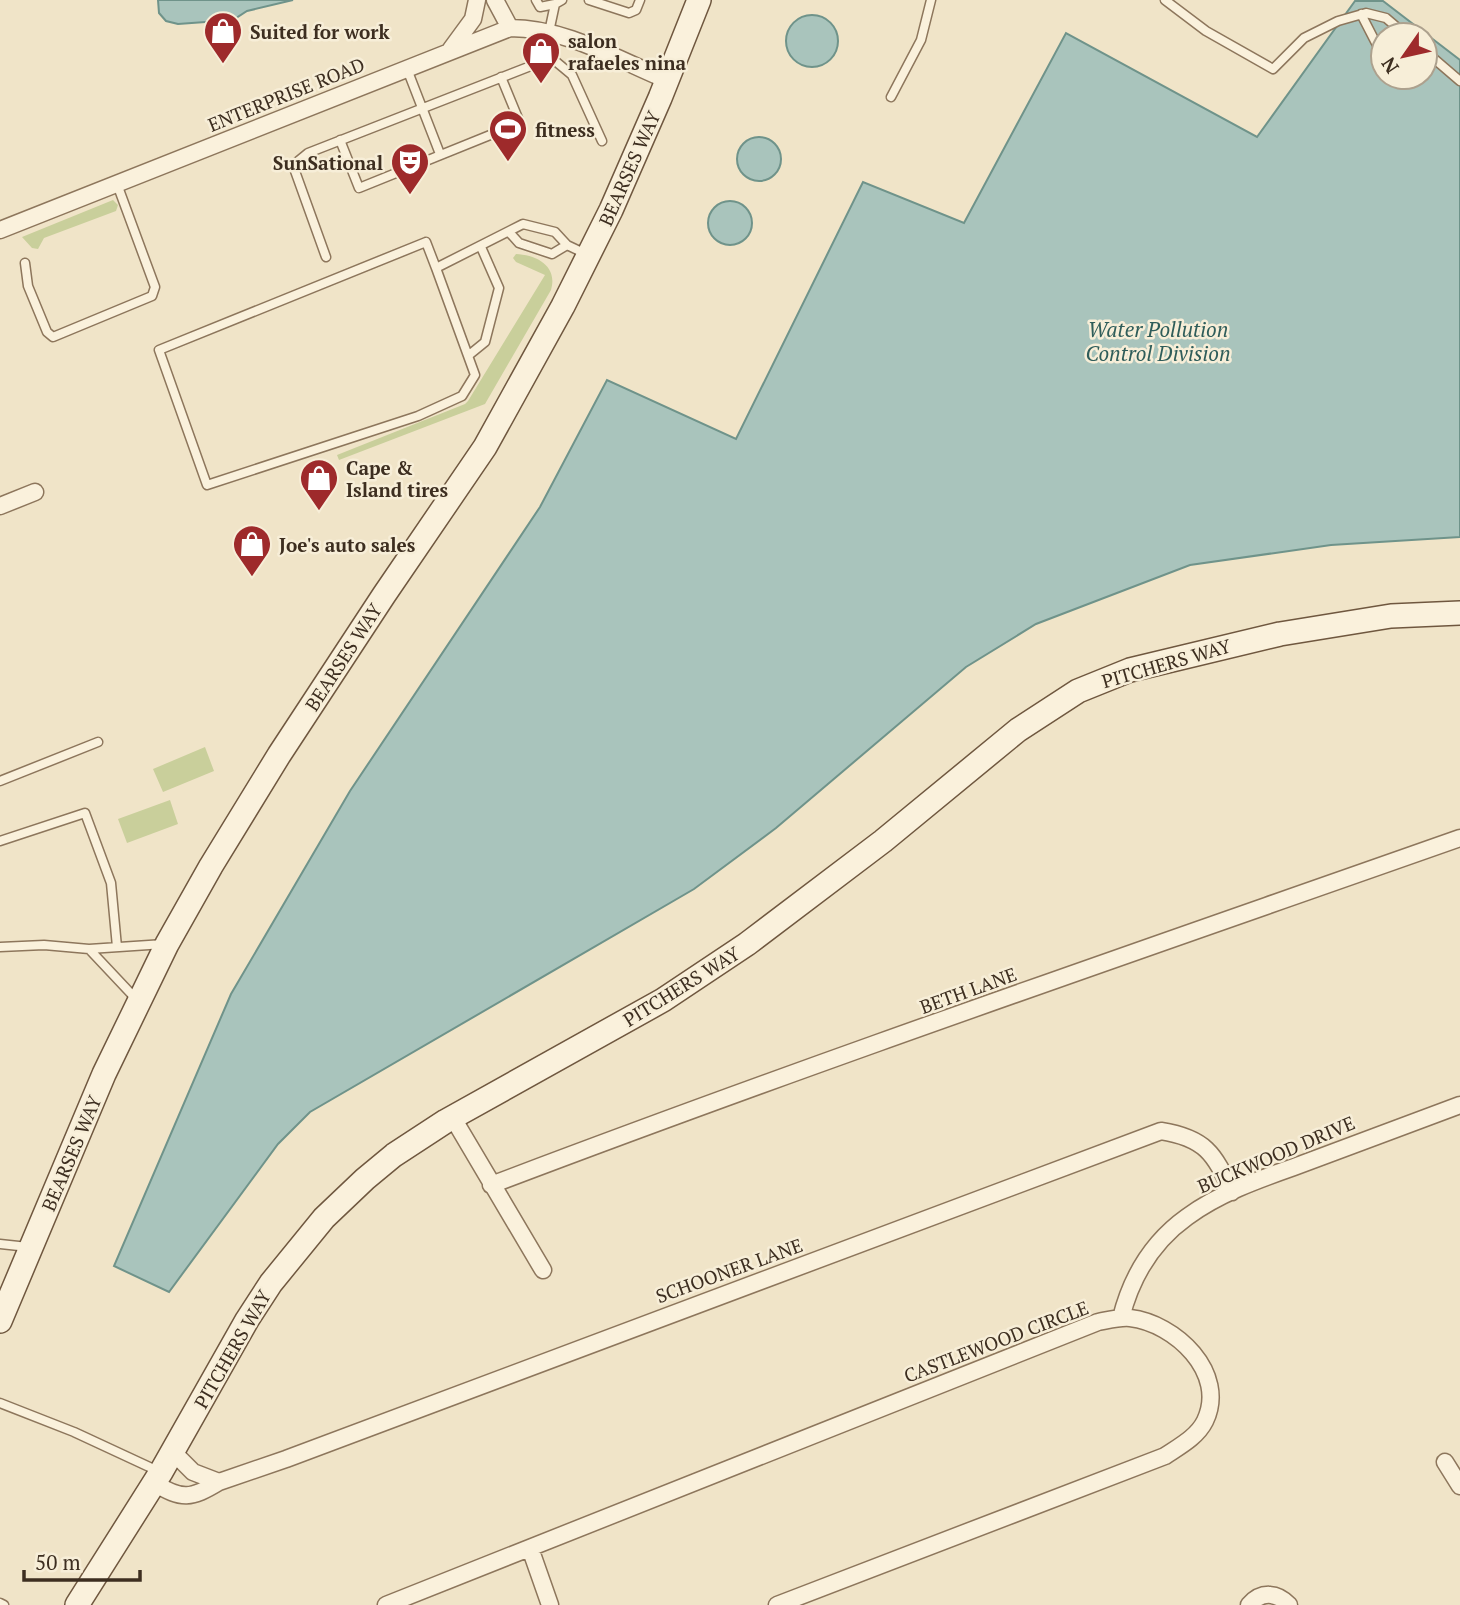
<svg xmlns="http://www.w3.org/2000/svg" width="1460" height="1605" font-family="'PT Serif',serif">
	<style>
		.green { fill: #c9cf9b }
		.water { fill: #a9c4bc; stroke: #6f938a; stroke-width: 2; fill-rule: evenodd }
		.lines { fill: none; stroke-linecap: round; stroke-linejoin: round }
		.lane-casing { stroke: #8d765c; stroke-width: 11 }
		.street-casing { stroke: #8d765c; stroke-width: 19 }
		.secondary-casing { stroke: #6f573f; stroke-width: 26 }
		.lane { stroke: #faf1dc; stroke-width: 8 }
		.street { stroke: #faf1dc; stroke-width: 16 }
		.secondary { stroke: #faf1dc; stroke-width: 23 }
		.labels { text-anchor: middle; dominant-baseline: central; stroke-width: 5; stroke-linejoin: round; paint-order: stroke }
		.poi-label { font-size: 19px; font-weight: bold; fill: #3d2e20; stroke: #f7eed8; text-anchor: start }
		.street-label { font-size: 19px; fill: #3d2e20; stroke: #f7eed8 }
		.water-label { font-size: 21px; font-style: italic; fill: #2f5d5a; stroke: #f7eed8 }
	</style>
	<rect width="100%" height="100%" fill="#f0e4c8"/>
	<path class="green" d="M113,200l5,5 -2,6 -72,27 -6,11 -6,-1 -10,-11z
		M516,254c21,1 42,12 35,36l-66,114 -146,56 -2,-5 128,-51 3,-3 77,-126 -29,-13 -3,-4z
		M205,747l9,24 -51,21 -10,-23z
		M170,800l8,24 -51,19 -9,-24z"/>
	<path class="water" d="M158,0h135l-46,11 -14,9 -55,4 -12,-3 -7,-8z
		M1355,1h28l77,59v477l-129,8 -141,20 -154,59 -70,43 -190,161 -82,61 -384,223 -32,32 -109,148 -55,-26 117,-272 119,-203 190,-284 67,-127 129,59 127,-257 101,41 102,-190 191,104zM1383,35h42v42h-42z
		M786 41a26 26 0 1 1 52 0a26 26 0 1 1-52 0Z
		M737 159a22 22 0 1 1 44 0a22 22 0 1 1-44 0Z
		M708 223a22 22 0 1 1 44 0a22 22 0 1 1-44 0Z"/>
	<g class="lines">
		<defs>
			<path id="lane" d="M536,0l4,7 15,-3
				M589,0l40,13 7,-3 4,-10
				M1165,0l41,31 67,38 31,-31 34,-17 28,-8 20,5 20,17
				M1361,14l17,33
				M549,32l6,-28 7,-4
				M1425,51l35,30
				M407,69l33,85
				M891,97l30,-57 10,-40
				M340,140l19,48 161,-65 -19,-46
				M509,232l10,11 33,11 15,-9
				M326,257l-31,-86 2,-9 11,-9 233,-91 13,-2 18,15 30,66
				M25,263l3,23 19,46 6,5 99,-41 3,-9 -38,-103
				M436,268l-10,-26 -267,108 48,135 211,-69 44,-20 13,-21 -39,-107 87,-44 32,8 12,13 19,9
				M469,355l16,-13 14,-54 -18,-41
				M0,781l98,-39
				M0,841l85,-28 26,70 6,64
				M0,947l44,-2 45,4
				M137,1000l-48,-51 75,-5
				M0,1244l28,3
				M0,1403l74,29 84,39
				M0,1603l4,2"/>
			<path id="street" d="M495,0l15,28
				M451,49l22,-30 4,-19
				M0,230l510,-202c56,0 106,31 157,52
				M0,506l35,-14
				M453,1118l90,152
				M491,1185c321,-122 645,-233 969,-347
				M1121,1318c10,-40 31,-76 66,-101 31,-23 70,-37 107,-50 55,-21 111,-41 166,-62
				M1445,1462l15,24
				M219,1482l67,-23 875,-328c44,7 53,22 71,61
				M154,1483c28,17 37,16 65,-1l-26,-10 -20,-20
				M530,1548l20,57
				M386,1605l712,-283c11,-2 22,-5 32,-4 45,5 98,55 75,103 -8,16 -25,25 -40,35l-388,149
				M1249,1605c12,-14 28,-13 40,0"/>
			<path id="secondary" d="M0,1321l104,-247 63,-130 44,-78 68,-111 105,-160 101,-148 78,-141 48,-96 49,-112 39,-98
				M77,1605l84,-133 86,-152 24,-37 53,-65 41,-39 29,-24 52,-34 217,-121 84,-56 136,-103 135,-111 60,-39 52,-21 150,-36 111,-18 69,-3"/>
		</defs>
		<use href="#lane" class="lane-casing"/>
		<use href="#street" class="street-casing"/>
		<use href="#secondary" class="secondary-casing"/>
		<use href="#lane" class="lane"/>
		<use href="#street" class="street"/>
		<use href="#secondary" class="secondary"/>
	</g>
	<defs>
		<symbol id="shop-pin" viewBox="-11 -11 22 30"><path d="M0 17L-7.5 6A9.5 9.5 0 1 1 7.5 6Z" fill="#9e2a2b" stroke="#f7eed8"/><path d="M-5-2.5h2.3a2.7 3.5 0 0 1 5.4 0H5L5.5 6h-11ZM-1.5-2.5h3a1.5 2.3 0 0 0-3 0Z" fill="#fff"/></symbol>
		<symbol id="stadium-pin" viewBox="-11 -11 22 30"><path d="M0 17L-7.5 6A9.5 9.5 0 1 1 7.5 6Z" fill="#9e2a2b" stroke="#f7eed8"/><path d="M0-5a6.5 5 0 1 0 0 10a6.5 5 0 1 0 0-10ZM-3.5-1.8h7v3.6h-7Z" fill="#fff"/></symbol>
		<symbol id="theatre-pin" viewBox="-11 -11 22 30"><path d="M0 17L-7.5 6A9.5 9.5 0 1 1 7.5 6Z" fill="#9e2a2b" stroke="#f7eed8"/><path d="M-5-5.5Q0-4 5-5.5V0Q5 5 0 6Q-5 5-5 0ZM-3.3-2.5H-1v1.5H-3.3ZM1-2.5H3.3v1.5H1ZM-2.8 1Q0 5.5 2.8 1Z" fill="#fff"/></symbol>
	</defs>
	<g fill-rule="evenodd">
		<use href="#shop-pin" x="201" y="9" width="44" height="60"/>
		<use href="#shop-pin" x="519" y="29" width="44" height="60"/>
		<use href="#stadium-pin" x="486" y="107" width="44" height="60"/>
		<use href="#theatre-pin" x="388" y="140" width="44" height="60"/>
		<use href="#shop-pin" x="297" y="456" width="44" height="60"/>
		<use href="#shop-pin" x="230" y="522" width="44" height="60"/>
	</g>
	<g class="labels">
		<g class="poi-label">
			<text x="250" y="31">Suited for work</text>
			<text x="568" y="40">salon<tspan x="568" dy="22">rafaeles nina</tspan></text>
			<text x="535" y="129">fitness</text>
			<text x="383" y="162" text-anchor="end">SunSational</text>
			<text x="346" y="467">Cape &amp;<tspan x="346" dy="22">Island tires</tspan></text>
			<text x="279" y="544">Joe's auto sales</text>
		</g>
		<g class="street-label">
			<text transform="translate(286 94) rotate(-22)">ENTERPRISE ROAD</text>
			<text transform="translate(629 168) rotate(-66)">BEARSES WAY</text>
			<text transform="translate(343 657) rotate(-57)">BEARSES WAY</text>
			<text transform="translate(1166 663) rotate(-16)">PITCHERS WAY</text>
			<text transform="translate(681 986) rotate(-32)">PITCHERS WAY</text>
			<text transform="translate(968 990) rotate(-20)">BETH LANE</text>
			<text transform="translate(71 1153) rotate(-67)">BEARSES WAY</text>
			<text transform="translate(1276 1154) rotate(-23)">BUCKWOOD DRIVE</text>
			<text transform="translate(729 1270) rotate(-20)">SCHOONER LANE</text>
			<text transform="translate(996 1341) rotate(-21)">CASTLEWOOD CIRCLE</text>
			<text transform="translate(232 1349) rotate(-60)">PITCHERS WAY</text>
		</g>
		<g class="water-label">
			<text x="1158" y="329">Water Pollution<tspan x="1158" dy="24">Control Division</tspan></text>
		</g>
	</g>
	<g transform="translate(1404 56) rotate(236)"><circle r="33" fill="#f7eed8" stroke="#ada18e" stroke-width="2"/>
	<path d="M0-5L12 26L0 18L-12 26Z" fill="#9e2a2b"/>
	<text y="-10" font-size="19" font-weight="bold" text-anchor="middle" fill="#3d2e20">N</text>
	</g>
	<path d="M24 1570v10h116v-10" fill="none" stroke="#3d2e20" stroke-width="3.5"/>
	<text x="35" y="1570" font-size="21" fill="#3d2e20" stroke="#f7eed8" stroke-width="5" paint-order="stroke">50 m</text>
</svg>
